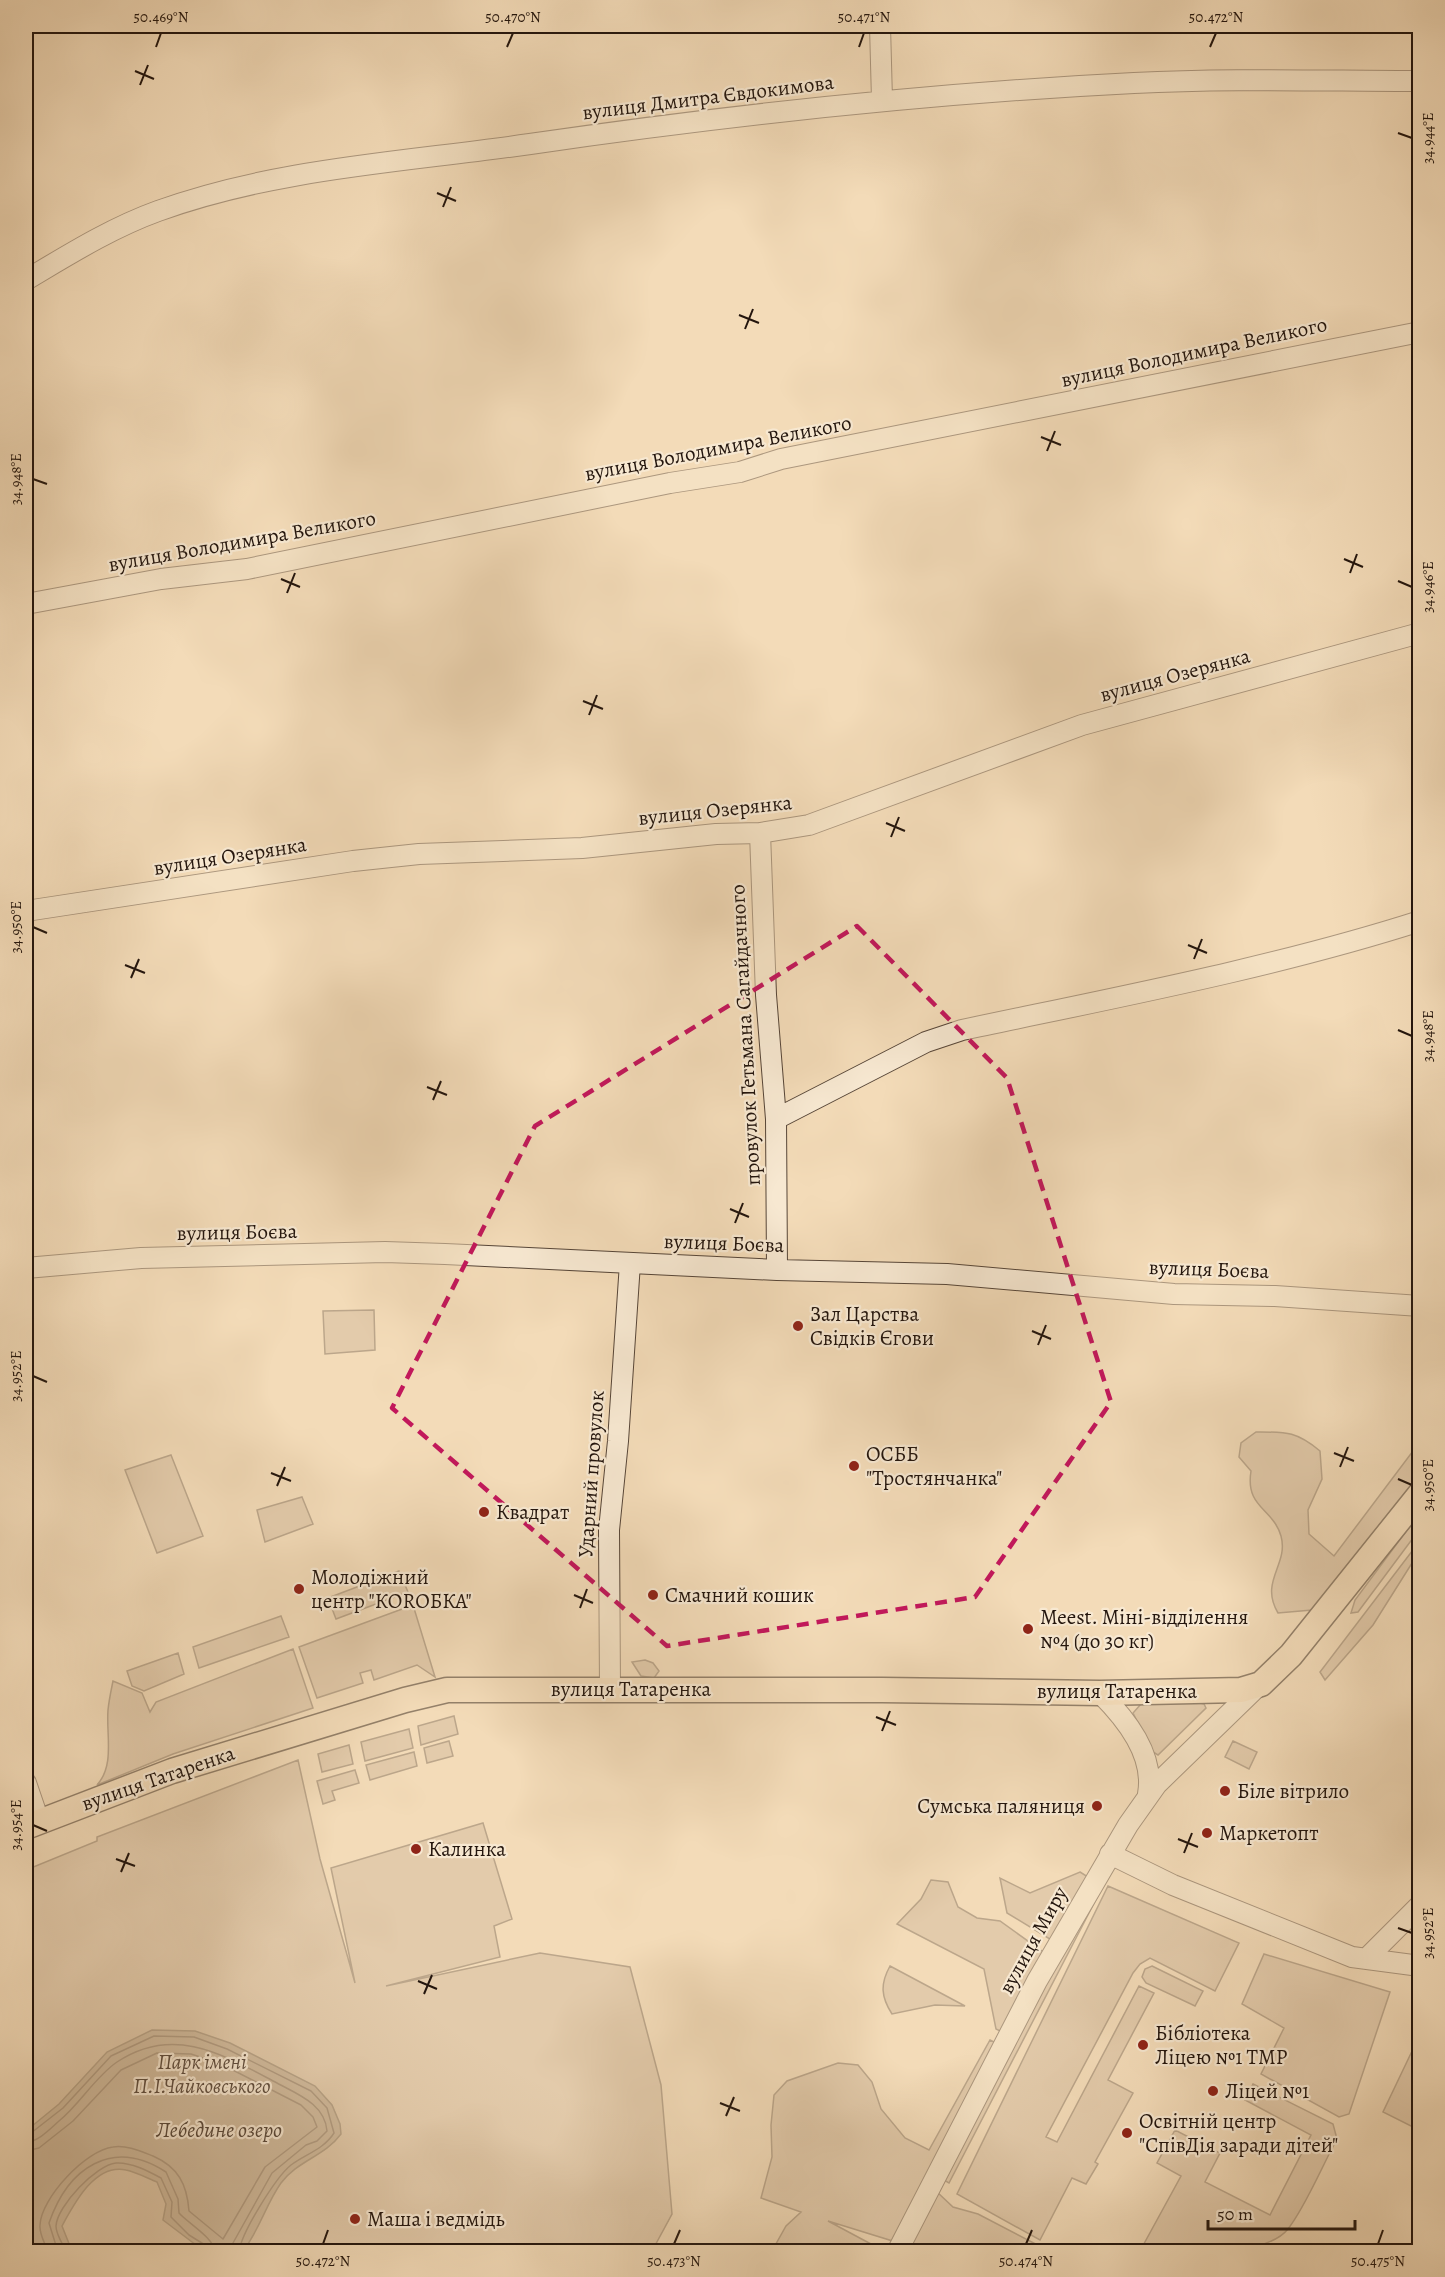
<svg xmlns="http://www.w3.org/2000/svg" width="1445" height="2277" font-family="Alegreya,serif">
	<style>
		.green { fill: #d0b99b; stroke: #7a6754; stroke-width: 1.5 }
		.water { fill: #ac987e; stroke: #756451; stroke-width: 1.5 }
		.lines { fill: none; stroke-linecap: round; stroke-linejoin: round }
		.shore { stroke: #685646; stroke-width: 1.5 }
		.minor-casing { stroke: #574638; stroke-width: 22 }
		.major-casing { stroke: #23150d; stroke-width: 27 }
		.minor { stroke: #f7e8d1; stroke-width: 20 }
		.major { stroke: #f3dbb8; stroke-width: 24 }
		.marked { fill: none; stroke: #c2185b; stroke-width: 4.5; stroke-dasharray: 12 8; stroke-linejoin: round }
		.ticks { fill: none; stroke: #23150d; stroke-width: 2 }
		.poi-dot { fill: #8f2418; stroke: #f7e8d1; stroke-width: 2 }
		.labels { text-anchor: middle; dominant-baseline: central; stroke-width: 4.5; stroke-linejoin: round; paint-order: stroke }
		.street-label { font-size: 21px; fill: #23150d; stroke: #f7e8d1 }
		.poi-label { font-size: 21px; fill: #23150d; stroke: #f7e8d1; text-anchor: start }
		.park-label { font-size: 21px; font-style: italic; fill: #604e3f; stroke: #f7e8d1 }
		.water-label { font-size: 22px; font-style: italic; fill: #5a493a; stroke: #f7e8d1 }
		.neatline { fill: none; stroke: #23150d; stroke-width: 2 }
		.ticks-label { font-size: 15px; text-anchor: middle; fill: #23150d }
	</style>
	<rect width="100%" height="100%" fill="#f3dbb8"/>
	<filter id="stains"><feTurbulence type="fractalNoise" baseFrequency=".00333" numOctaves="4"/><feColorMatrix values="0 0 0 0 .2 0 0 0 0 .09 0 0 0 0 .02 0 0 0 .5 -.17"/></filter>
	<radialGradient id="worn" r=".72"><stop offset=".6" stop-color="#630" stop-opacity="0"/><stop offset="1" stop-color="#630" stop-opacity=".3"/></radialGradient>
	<path class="green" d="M374,1310l1,40 -50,4 -2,-43z
		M1256,1432c30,0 40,-1 64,19l2,28 -14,31 1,24 25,22 85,-113v35l-107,132 -34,3c-19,-32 11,-48 3,-77 -8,-28 -36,-28 -30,-65l-12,-14 2,-14z
		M171,1455l32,81 -46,17 -32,-83z
		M302,1497l11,27 -48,18 -8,-32z
		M1419,1514v16l-61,82 -7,1 4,-13z
		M1419,1542v10l-46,73 -48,55 -5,-8z
		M399,1571l9,21 -72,27 -8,-21z
		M413,1605l22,72 -18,-12 -43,15 -3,-10 -11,3 3,10 -46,15 -18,-51z
		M281,1616l8,21 -90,31 -6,-21z
		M293,1649l20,59 -140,46 -76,31c18,-20 9,-50 11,-75 1,-10 3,-19 5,-29l29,12 8,19 6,-10z
		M178,1653l6,21 -40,17 -12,-5 -5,-15z
		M645,1660l8,3 6,8 -5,7 -13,-2 -9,-14z
		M1200,1703l4,1 2,4 -48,47 -5,-3 -20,-39 8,-9z
		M454,1716l4,18 -37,11 -3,-19z
		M409,1729l4,19 -48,13 -4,-19z
		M449,1741l4,15 -26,7 -3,-15z
		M1233,1741l24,11 -8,17 -24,-12z
		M349,1745l4,19 -31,8 -4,-18z
		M414,1752l3,14 -47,14 -4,-15z
		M298,1760l22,99 35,124 -24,-115 152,-45 29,96 -18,7 6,31 -114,29 154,-33 90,14 31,118 11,129 -20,37 -626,1v-382l71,-29v-4z
		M355,1770l4,13 -27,8 3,9 -12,4 -6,-23z
		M1080,1872l8,5 -35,64 -46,-28 -7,-35 30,15z
		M931,1880l17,2 10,25 19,11 23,3 46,33 -42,79 -8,-4 -12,-60 -87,-45 24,-25z
		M1095,1883l8,3 -154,297 -7,-4z
		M1108,1886l131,57 -24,48 -65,-33 -10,6 -7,9 -87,164 11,5 82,-156 15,7 -46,87 25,13 -38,69 3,2 -12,20 -14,-6 -32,62 -83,-46z
		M1264,1954l126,38 -41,122 -10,3 -78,-43 23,-46 -42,-24z
		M890,1966l75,40 -30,-1 -43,9c-11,-17 -12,-30 -2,-48z
		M1152,1966l51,25 -8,15 -49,-23 -4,-6 3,-8z
		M990,2040l8,4 -102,198 -68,-21 56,30h-112l14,-25 15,-14 -40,-14 11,-41 -1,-32 3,-30 13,-14 51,-18 20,2 14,17 9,27 24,29 24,12z
		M1413,2049l6,4v77l-36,-18z
		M1253,2084l80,40 4,15c-15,27 -31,67 -49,90 -24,30 -112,23 -148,22l41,-75 -24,-13 18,-33 45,23 -15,29 65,33 41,-80 -66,-35z
		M936,2191l17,16 25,7 71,37 -145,1z"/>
	<path class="water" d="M152,2030l43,1 35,12 85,43 17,19 8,19 1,10c-16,22 -44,27 -60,49 -15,21 -22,48 -38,68h-39l-41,-31 3,-16 -9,-22c-10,-4 -21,-10 -31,-12 -31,-7 -52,34 -64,56l8,20 6,5h-50v-120l33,-27 48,-52z"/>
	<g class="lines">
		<path class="shore" d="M26,2135l5,-2 32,-25 48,-52 43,-20 40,1 33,12 84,42 16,17 7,25c-10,16 -28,21 -43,32 -15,12 -50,68 -52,87
			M26,2142c12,0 24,-13 33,-21 21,-17 36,-44 58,-59 57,-38 107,-7 160,21 20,11 48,21 50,48l-10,10 -11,4 -34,28 -39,70 -2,9
			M26,2151l13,-3 34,-27 48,-51 36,-17 34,1 30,10 80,41 12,12 4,10 -52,40 -42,72 -34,-28c-2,-27 -11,-44 -36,-55 -13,-5 -26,-11 -40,-9 -27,3 -72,51 -73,78 -1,9 5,18 8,27
			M58,2252l-9,-29c19,-55 63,-86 117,-51l12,27 1,14c10,11 35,25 36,39
			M67,2252c-4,-6 -11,-19 -11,-26 1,-20 40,-61 60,-63 15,-1 32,8 45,15l11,24 -1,15 18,18 16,10 2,7"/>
		<defs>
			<path id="minor" d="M880,26l2,74
				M26,280c42,-25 85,-52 132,-69 119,-43 248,-49 372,-67 200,-29 402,-51 604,-61 95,-5 191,-2 286,-2
				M26,604l135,-25 86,-10 423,-86 70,-11 41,-13 639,-127
				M760,833l6,162 10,124 1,151
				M26,911l327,-50 66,-7 163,-6 134,-14 44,-1 49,-8 273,-100 338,-92
				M776,1119l150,-77 36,-12c151,-32 311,-62 458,-109
				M26,1268l115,-10 244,-6 60,2 332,16 170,4 227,20 101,2 145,10
				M610,1689l-1,-159 9,-89 12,-178
				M1100,1693c26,26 55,62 48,101
				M26,1783l13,38
				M1110,1854l63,31 179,72 68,9
				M1366,1959l54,-54
				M897,2252l140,-271 91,-156 29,-41 101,-98"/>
			<path id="major" d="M26,1827l146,-56 233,-71 42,-10h435l218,3 141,-3 20,-6 30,-29 129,-161"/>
		</defs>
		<use href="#minor" class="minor-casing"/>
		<use href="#major" class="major-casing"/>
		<use href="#minor" class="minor"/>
		<use href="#major" class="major"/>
	</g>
	<path d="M0 0H1445V2277H0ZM857,926l150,152 104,324 -136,195 -308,49 -275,-238 143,-282z" fill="#f3dbb8" fill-opacity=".55" fill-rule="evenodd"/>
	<path class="marked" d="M857,926l150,152 104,324 -136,195 -308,49 -275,-238 143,-282z"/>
	<path class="ticks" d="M156,47l5,-14M507,47l6,-14M859,47l5,-14M1210,47l6,-14M135,71l19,8M140,85l8,-20M1398,133l14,5M437,193l19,8M443,207l8,-20M739,315l20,8M745,329l8,-20M1041,437l20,8M1047,451l8,-20M33,479l14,5M1344,559l19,8M1350,573l7,-19M281,579l19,8M1398,581l14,6M287,593l8,-20M583,701l20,8M589,715l8,-20M886,823l19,8M891,837l8,-20M33,927l14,6M1188,945l19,8M1194,959l8,-20M125,965l20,8M131,978l8,-19M1398,1030l14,6M427,1087l20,8M433,1100l8,-19M730,1209l19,8M735,1223l8,-20M1032,1331l19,8M1038,1345l8,-20M33,1376l14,6M1334,1453l20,8M1340,1467l8,-20M271,1473l20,8M1398,1479l14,6M277,1486l8,-19M574,1595l19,8M580,1608l7,-19M876,1717l20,8M882,1731l8,-20M33,1825l14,6M1178,1839l20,8M1184,1853l8,-20M116,1859l19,7M121,1872l8,-19M1398,1928l14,5M418,1981l19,8M424,1994l8,-19M720,2103l20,8M726,2116l8,-19M323,2244l5,-14M674,2244l6,-14M1026,2244l6,-14M1378,2244l5,-14"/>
	<g class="poi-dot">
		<circle cx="798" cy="1326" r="6"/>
		<circle cx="854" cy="1466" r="6"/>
		<circle cx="484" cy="1512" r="6"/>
		<circle cx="299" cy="1589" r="6"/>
		<circle cx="653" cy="1595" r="6"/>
		<circle cx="1028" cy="1629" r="6"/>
		<circle cx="1225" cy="1791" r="6"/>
		<circle cx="1097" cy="1806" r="6"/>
		<circle cx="1207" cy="1833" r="6"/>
		<circle cx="416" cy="1849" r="6"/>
		<circle cx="1143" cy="2045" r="6"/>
		<circle cx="1213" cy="2091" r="6"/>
		<circle cx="1127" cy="2133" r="6"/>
		<circle cx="355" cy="2219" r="6"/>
	</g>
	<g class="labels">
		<g class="street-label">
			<text transform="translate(708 97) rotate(-7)">вулиця Дмитра Євдокимова</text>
			<text transform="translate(1194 352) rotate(-12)">вулиця Володимира Великого</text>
			<text transform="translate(718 448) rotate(-11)">вулиця Володимира Великого</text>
			<text transform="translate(242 541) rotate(-10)">вулиця Володимира Великого</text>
			<text transform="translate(1175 675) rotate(-15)">вулиця Озерянка</text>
			<text transform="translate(715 810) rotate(-6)">вулиця Озерянка</text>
			<text transform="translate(230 856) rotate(-9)">вулиця Озерянка</text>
			<text transform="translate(745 1035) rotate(-93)">провулок Гетьмана Сагайдачного</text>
			<text transform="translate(237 1232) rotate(-1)">вулиця Боєва</text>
			<text transform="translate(724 1243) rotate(2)">вулиця Боєва</text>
			<text transform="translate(1209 1269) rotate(2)">вулиця Боєва</text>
			<text transform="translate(591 1474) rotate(-86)">Ударний провулок</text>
			<text x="631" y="1689">вулиця Татаренка</text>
			<text x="1117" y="1691">вулиця Татаренка</text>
			<text transform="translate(158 1778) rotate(-19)">вулиця Татаренка</text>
			<text transform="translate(1033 1940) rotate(-61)">вулиця Миру</text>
		</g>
		<g class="poi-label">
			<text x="810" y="1314">Зал Царства<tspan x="810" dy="24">Свідків Єгови</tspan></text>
			<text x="866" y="1454">ОСББ<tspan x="866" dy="24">"Тростянчанка"</tspan></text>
			<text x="496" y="1512">Квадрат</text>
			<text x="311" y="1577">Молодіжний<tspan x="311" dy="24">центр "КОRОБКА"</tspan></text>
			<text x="665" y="1595">Смачний кошик</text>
			<text x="1040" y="1617">Meest. Міні-відділення<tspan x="1040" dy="24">№4 (до 30 кг)</tspan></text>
			<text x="1237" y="1791">Біле вітрило</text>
			<text x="1085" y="1806" text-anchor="end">Сумська паляниця</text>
			<text x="1219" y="1833">Маркетопт</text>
			<text x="428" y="1849">Калинка</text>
			<text x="1155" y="2033">Бібліотека<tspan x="1155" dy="24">Ліцею №1 ТМР</tspan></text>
			<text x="1225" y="2091">Ліцей №1</text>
			<text x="1139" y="2121">Освітній центр<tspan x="1139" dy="24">"СпівДія заради дітей"</tspan></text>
			<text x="367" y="2219">Маша і ведмідь</text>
		</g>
		<g class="park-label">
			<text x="202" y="2062">Парк імені<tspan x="202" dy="24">П.І.Чайковського</tspan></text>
		</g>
		<g class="water-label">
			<text x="219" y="2130">Лебедине озеро</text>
		</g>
	</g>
	<rect width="1445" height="2277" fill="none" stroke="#f3dbb8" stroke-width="66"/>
	<path d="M1208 2220v9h147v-9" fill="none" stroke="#23150d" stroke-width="3"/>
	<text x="1217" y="2220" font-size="18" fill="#23150d" stroke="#f7e8d1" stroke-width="4.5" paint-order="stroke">50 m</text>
	<rect x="33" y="33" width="1379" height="2211" class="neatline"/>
	<g class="ticks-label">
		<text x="161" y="22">50.469°N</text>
		<text x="513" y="22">50.470°N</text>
		<text x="864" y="22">50.471°N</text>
		<text x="1216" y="22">50.472°N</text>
		<text transform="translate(1428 138) rotate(-90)" y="5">34.944°E</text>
		<text transform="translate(16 479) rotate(-90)" y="5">34.948°E</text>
		<text transform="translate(1428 587) rotate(-90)" y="5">34.946°E</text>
		<text transform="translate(16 927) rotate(-90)" y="5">34.950°E</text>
		<text transform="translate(1428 1036) rotate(-90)" y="5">34.948°E</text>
		<text transform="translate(16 1376) rotate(-90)" y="5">34.952°E</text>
		<text transform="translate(1428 1485) rotate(-90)" y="5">34.950°E</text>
		<text transform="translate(16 1825) rotate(-90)" y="5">34.954°E</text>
		<text transform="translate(1428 1933) rotate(-90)" y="5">34.952°E</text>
		<text x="323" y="2266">50.472°N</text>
		<text x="674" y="2266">50.473°N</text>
		<text x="1026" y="2266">50.474°N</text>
		<text x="1378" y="2266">50.475°N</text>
	</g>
	<rect width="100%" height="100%" filter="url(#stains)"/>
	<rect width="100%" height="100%" fill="url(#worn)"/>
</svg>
